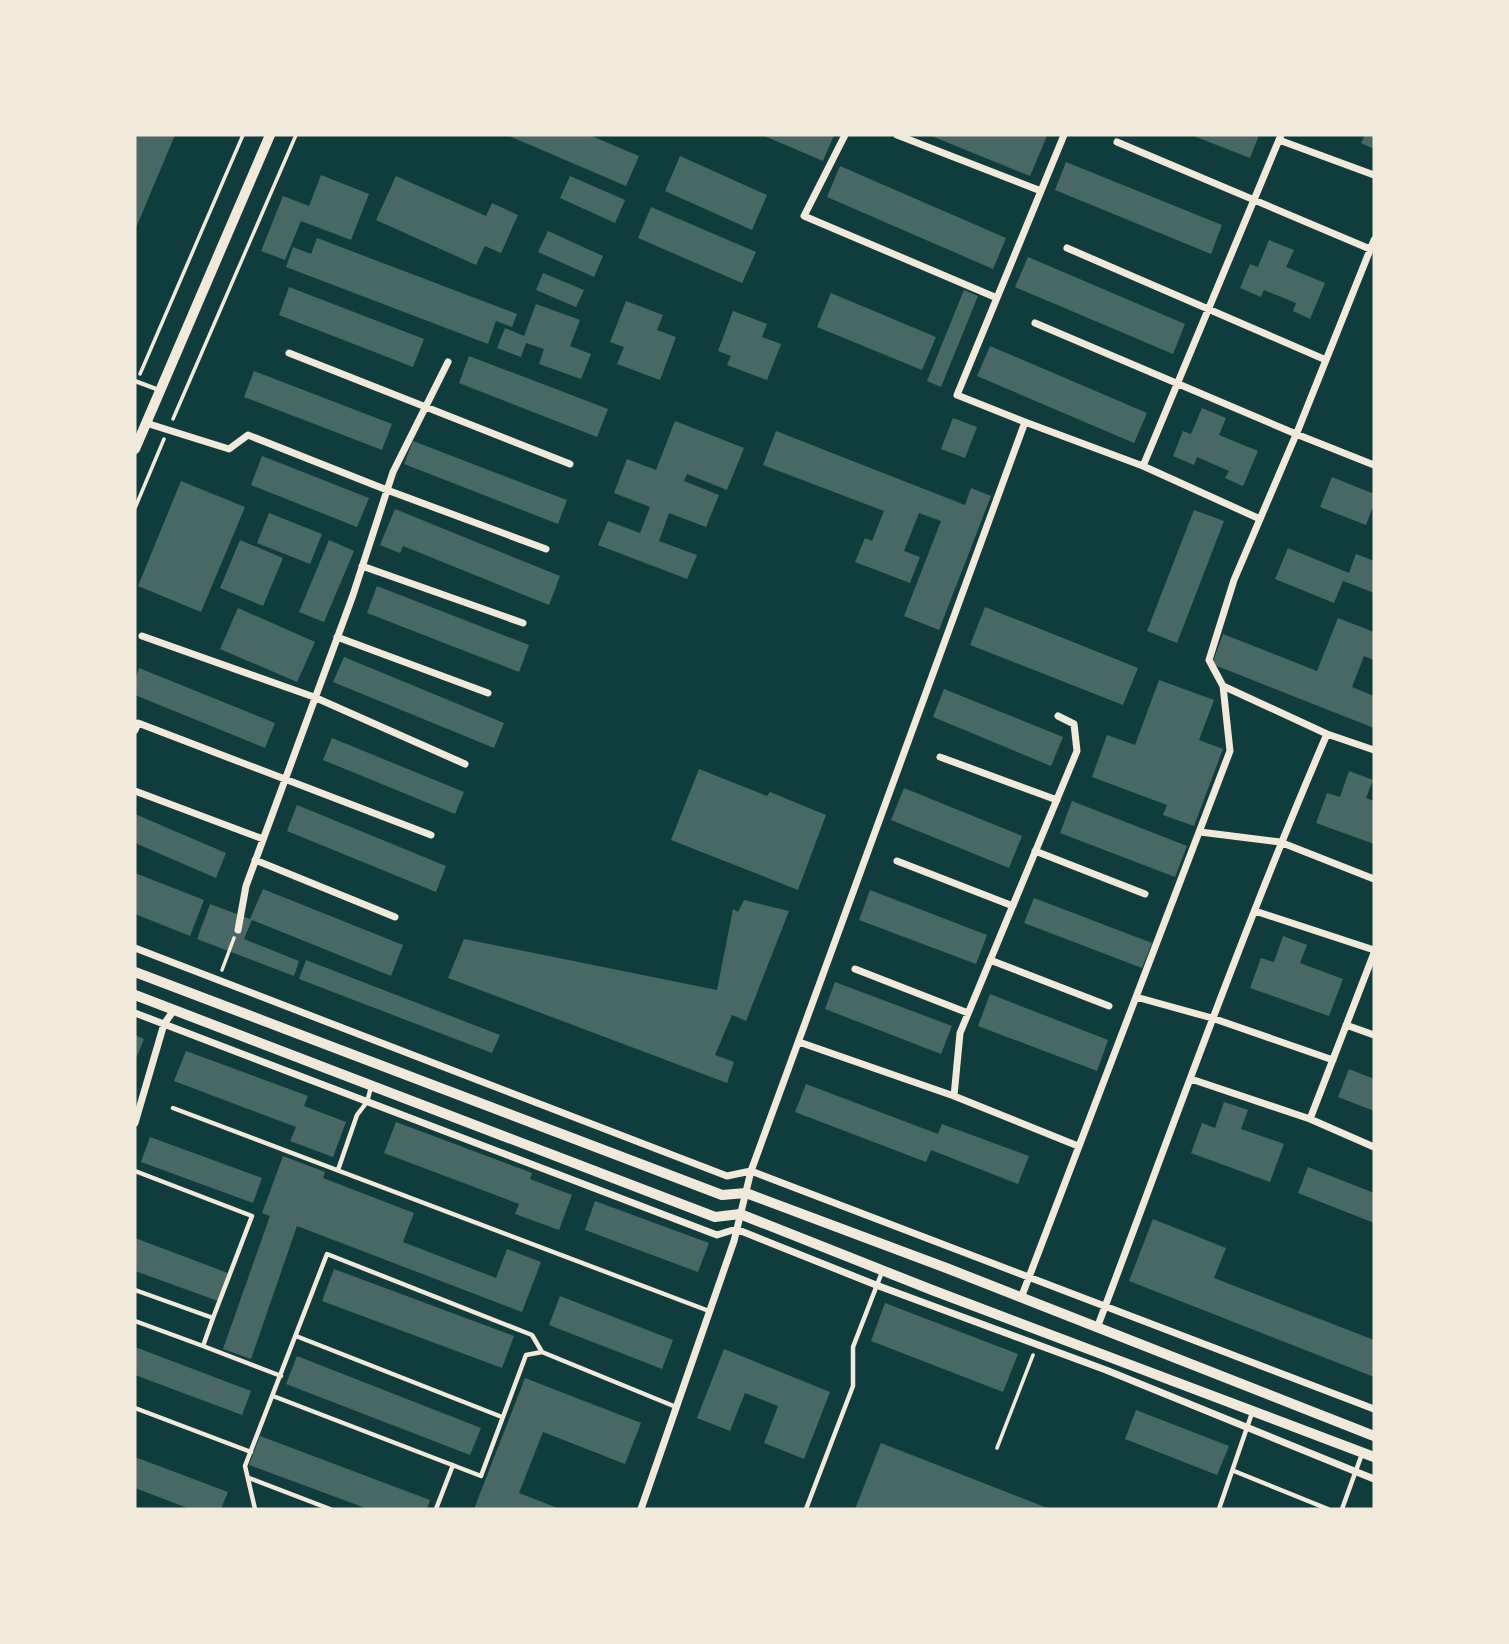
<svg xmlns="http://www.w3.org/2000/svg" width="1509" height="1644" font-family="Poppins,sans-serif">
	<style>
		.building { fill: #486865 }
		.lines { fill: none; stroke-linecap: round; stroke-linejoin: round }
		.path { stroke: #f1e9da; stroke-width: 3.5 }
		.service { stroke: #f1e9da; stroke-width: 4.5 }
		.minor { stroke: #f1e9da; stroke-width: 7 }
		.tertiary { stroke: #f1e9da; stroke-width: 10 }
	</style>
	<rect width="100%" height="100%" fill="#0f3d3e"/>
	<path class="building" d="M135,135h40l-40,95z
		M507,135h82l50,21 -13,30z
		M762,135h72l-11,26z
		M929,135h113l5,1 -17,40z
		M1191,135h68l-9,23z
		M1365,135h9v14l-13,-6z
		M680,156l87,39 -15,35 -87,-39z
		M1066,162l156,63 -11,29 -156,-64z
		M840,166l166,72 -13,31 -166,-72z
		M321,175l48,19 -18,46 -50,-19 -16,39 -24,-9 22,-55 26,10z
		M396,176l90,40 6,-13 26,12 -17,38 -16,-7 -9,19 -100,-45z
		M570,176l55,24 -10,23 -55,-25z
		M651,207l105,45 -14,31 -104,-45z
		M548,231l55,25 -9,21 -56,-25z
		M317,238l200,76 -5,13 -16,-6 -8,23 -202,-77 7,-20 18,7z
		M1269,240l25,10 -8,17 39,16 -15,36 -17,-8 3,-8 -32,-13 -3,7 -21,-9 10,-24 8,3z
		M1028,257l157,67 -12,30 -158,-67z
		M543,273l41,17 -8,17 -40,-17z
		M289,287l135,52 -11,28 -134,-52z
		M964,290l14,6 -37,91 -14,-6z
		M831,293l105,44 -14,33 -105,-43z
		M626,301l37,14 -6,15 19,7 -16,43 -43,-16 7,-17 -14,-5z
		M536,304l44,16 -10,26 21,8 -10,25 -42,-15 5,-15 -18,-6 -5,14 -24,-9 8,-20 19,8z
		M733,311l34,13 -5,13 19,7 -14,36 -40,-15 4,-9 -13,-5z
		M990,346l157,67 -13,30 -157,-67z
		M469,356l139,53 -11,28 -138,-54z
		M254,371l138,53 -10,26 -138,-53z
		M1202,408l24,10 -7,17 39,16 -15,35 -18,-8 4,-7 -32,-14 -3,8 -21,-9 10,-25 8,3z
		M953,418l24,9 -12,31 -24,-9z
		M675,421l69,27 -17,42 -40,-16 -3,7 35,14 -13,32 -37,-14 -10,28 38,14 -10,24 -89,-34 10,-24 32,12 10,-26 -36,-14 13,-34 29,11z
		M776,431l189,74 6,-17 20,8 -52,134 -35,-14 37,-95 -22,-8 -15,38 16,6 -10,26 -55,-21 10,-24 7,3 12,-30 -121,-46z
		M413,441l154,59 -9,24 -154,-60z
		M262,456l107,42 -12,29 -106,-42z
		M1332,477l42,17v10l-8,21 -46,-18z
		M181,481l64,26 -44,105 -63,-26z
		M395,509l165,67 -11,29 -146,-59 -3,7 -20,-8z
		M1194,510l30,11 -47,122 -30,-12z
		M269,513l53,21 -12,30 -53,-21z
		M240,540l43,18 -20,48 -43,-18z
		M329,540l25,11 -30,71 -25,-10z
		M1288,548l61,25 7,-19 18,7v32l-31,-12 -9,22 -59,-24z
		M377,586l152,59 -10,27 -152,-59z
		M985,607l153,61 -15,37 -153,-60z
		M238,608l77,34 -18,40 -77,-33z
		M1338,618l36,14v28l-10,-4 -12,31 22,9v32l-162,-64 11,-30 94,37z
		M344,657l160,66 -10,25 -161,-66z
		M139,668l136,55 -10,25 -130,-53v-15z
		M1159,680l55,20 -15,40 24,9 -29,77 -31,-11 4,-10 -75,-28 15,-42 28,10z
		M944,689l119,48 -12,29 -118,-49z
		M332,738l132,54 -9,22 -132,-54z
		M699,769l68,27 3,-4 56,23 -28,75 -127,-50z
		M1349,771l24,9 -7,18 8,3v43l-58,-21 11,-30 13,4z
		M904,788l118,48 -13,32 -118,-48z
		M1072,801l115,45 -12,31 -115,-44z
		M297,805l149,61 -10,26 -149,-61z
		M135,814l91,39 -10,25 -81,-35z
		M135,873l69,27 -14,36 -55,-22z
		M263,889l140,56 -12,31 -139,-56 -8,19 55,22 -5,15 -97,-37 13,-35 40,15z
		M870,890l117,45 -11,29 -117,-44z
		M1034,898l118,45 -10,25 -118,-45z
		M744,900l45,11 -43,110 -14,-6 -17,40 19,7 -7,21 -279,-105 16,-39 253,51 16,-81 5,3z
		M1283,936l24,9 -7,18 43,16 -14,37 -79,-28 11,-30 13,4z
		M306,960l194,75 -8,18 -193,-74z
		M835,982l117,44 -11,28 -116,-45z
		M990,994l118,46 -11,31 -119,-45z
		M135,1035l9,4 -9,22z
		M186,1051l122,45 -4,10 42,16 -13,35 -43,-16 6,-14 -122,-46z
		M1349,1069l25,10v32l-36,-14z
		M806,1084l132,50 4,-10 87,32 -11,28 -87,-34 -5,12 -131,-50z
		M1224,1102l24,8 -7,19 43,15 -14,38 -79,-29 11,-30 13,5z
		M396,1122l136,51 -2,6 42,16 -13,35 -44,-16 4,-10 -135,-51z
		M150,1137l112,41 -9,25 -112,-41z
		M283,1156l42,16 -2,6 91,35 -11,29 93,36 11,-29 34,13 -19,50 -225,-86 -46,133 -28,-10 47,-133 -8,-3z
		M1308,1167l66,26v30l-76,-30z
		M595,1201l114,42 -11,29 -113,-42z
		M1153,1219l73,29 -12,30 160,62v37l-245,-96z
		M135,1238l93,35 -10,28 -83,-30z
		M334,1269l180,67 -12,32 -180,-67z
		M560,1296l113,44 -11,29 -113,-44z
		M885,1303l133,51 -15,38 -132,-51z
		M135,1347l116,44 -9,24 -107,-40z
		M724,1349l106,43 -26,67 -40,-16 14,-37 -33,-13 -15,38 -33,-13z
		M297,1356l184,72 -11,27 -184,-71z
		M525,1378l116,45 -16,41 -82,-32 -24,61 41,16h-86z
		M1136,1410l93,36 -12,29 -92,-36z
		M260,1436l170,64 -3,9h-59l-119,-44z
		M881,1443l169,66h-195z
		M135,1457l93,35 -7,17h-31l-55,-21z"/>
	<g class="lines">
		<path class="path" d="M140,374l103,-239
			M173,419l123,-284
			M135,508l29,-69
			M222,970l12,-32
			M997,1448l36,-93"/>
		<path class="service" d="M135,381l24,9
			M173,1108l536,203
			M338,1170l19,-55 10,-13 4,-15
			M135,1171l117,45 -39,102
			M135,1290l78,28 -10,28 -68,-25
			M296,1336l206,81
			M203,1346l78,30
			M273,1396l208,80 45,-121 16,-3
			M135,1408l116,44
			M1234,1471l94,38
			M249,1478l81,31
			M255,1509l-10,-43 82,-212 205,81 10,17 134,55
			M436,1509l17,-44
			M806,1509l47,-123v-39l29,-75
			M1219,1509l33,-96
			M1342,1509l20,-55"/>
		<path class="minor" d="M845,135l-41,81 193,82
			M897,135l144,56
			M1279,140l95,35
			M1117,142l253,107
			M1067,248l259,112
			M1035,323l261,111 78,31
			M289,353l281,111
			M1025,422l118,44 138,-331
			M146,423l83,26 19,-14 139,55 159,59
			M1143,466l117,53
			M362,566l161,57
			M142,636l172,61 151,67
			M337,637l151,56
			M135,730l3,-7 293,112
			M1327,734l47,16
			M940,757l117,43
			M135,791l128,48
			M1200,832l80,10 94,37
			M1035,851l110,43
			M255,860l140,57
			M897,861l116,45
			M1255,911l119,39
			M238,930l8,-44 107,-291 40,-123 55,-110
			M135,948l592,228 24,-5 623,238
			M990,960l119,46
			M855,969l113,44
			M1136,997l76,21 121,42
			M135,1013l582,222 19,-6 140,56 230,85 268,109
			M1346,1025l28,10
			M799,1042l155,54 124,50
			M1191,1079l119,40 64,-166
			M954,1096l6,-63 117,-282 -3,-27 -16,-8
			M1310,1119l64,28
			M135,1123l29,-99 10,-14
			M1021,1298l209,-547 -7,-65
			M1097,1328c75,-199 146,-399 230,-594l-104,-48 -14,-26 25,-80 64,-150 76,-190
			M641,1509l93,-268 17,-70 274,-749 -68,-27 107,-260"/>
		<path class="tertiary" d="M135,449l135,-314
			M135,972l587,223 24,-2 203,76 425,167
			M135,995l580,222 25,-3 192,76 442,167"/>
	</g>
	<rect width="1509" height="1644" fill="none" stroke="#f1e9da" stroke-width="273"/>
</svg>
